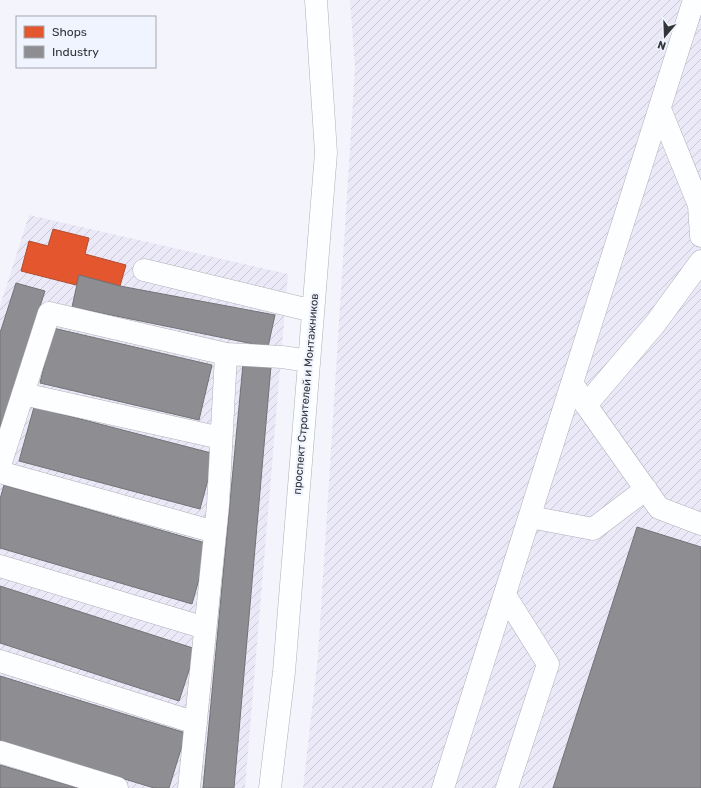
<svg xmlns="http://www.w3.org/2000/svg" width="701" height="788" font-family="Rubik,sans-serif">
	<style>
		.industrial { fill: url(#industrial-furrows) }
		.shops { fill: #e4572e; stroke: #af4d31 }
		.industry { fill: #8d8d92; stroke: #727377 }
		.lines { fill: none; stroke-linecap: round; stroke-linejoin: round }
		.minor-casing { stroke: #afb0b6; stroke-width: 23 }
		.minor { stroke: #fdfeff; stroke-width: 22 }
		.labels { text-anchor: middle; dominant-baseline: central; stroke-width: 4; stroke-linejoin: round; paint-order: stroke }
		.street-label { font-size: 11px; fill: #333539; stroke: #f0f4ff }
	</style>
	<defs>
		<pattern id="industrial-furrows" width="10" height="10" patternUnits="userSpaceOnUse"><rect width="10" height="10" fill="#ebe9f8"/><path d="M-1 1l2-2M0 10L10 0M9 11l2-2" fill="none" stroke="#cac8d5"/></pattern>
	</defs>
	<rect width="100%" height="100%" fill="#f4f5fc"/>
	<path class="industrial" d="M350,0h351v788h-398l15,-132 37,-588z
		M29,215l259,59 -43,514h-245v-482z"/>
	<path class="shops" d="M53,229l36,9 -4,16 41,11 -6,21 -41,-11 -3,10 -55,-14 8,-30 19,5z"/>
	<path class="industry" d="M79,275l41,11 155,29 -7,32 -196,-40z
		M16,283l29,8 -45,139v-97z
		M53,328l159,37 -13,55 -159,-37z
		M243,364l28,2 -37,422h-31z
		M34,407l181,47 -15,55 -181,-48z
		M4,485l205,59 -17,60 -192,-56v-49z
		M637,527l64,20v241h-148z
		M0,586l196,63 -17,52 -179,-58z
		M0,676l186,57 -17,55h-15l-154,-47z
		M0,765l78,23h-78z"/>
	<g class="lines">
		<defs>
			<path id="minor" d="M660,109l39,96 2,31
				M144,270l169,41
				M572,383l14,22 73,103 42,16
				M23,394l198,44
				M586,405l69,-81 46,-63
				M0,465l49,-152 177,41 56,3 27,4
				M0,472l215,60
				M530,517l63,12 53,-40
				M0,566l205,62
				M505,595l43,69 -41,124
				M0,661l196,62
				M0,752l117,36
				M189,788l29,-283 8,-151
				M270,788l14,-116 42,-519 -10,-153
				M443,788l251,-788"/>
		</defs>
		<use href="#minor" class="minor-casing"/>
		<use href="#minor" class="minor"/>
	</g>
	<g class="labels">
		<g class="street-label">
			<text transform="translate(306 394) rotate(-85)">проспект Строителей и Монтажников</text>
		</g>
	</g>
	<rect x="16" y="16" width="140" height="52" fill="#f0f4ff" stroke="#a4a8b0"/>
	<rect x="24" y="26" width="20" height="12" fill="#e4572e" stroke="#a4a8b0"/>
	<text x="52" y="36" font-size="12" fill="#333539">Shops</text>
	<rect x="24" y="46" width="20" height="12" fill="#8d8d92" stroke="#a4a8b0"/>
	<text x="52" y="56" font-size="12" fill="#333539">Industry</text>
	<g transform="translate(665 36) rotate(199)" stroke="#f0f4ff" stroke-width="3" paint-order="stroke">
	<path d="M0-3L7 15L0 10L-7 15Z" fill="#333539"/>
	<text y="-6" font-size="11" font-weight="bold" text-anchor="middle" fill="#333539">N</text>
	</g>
</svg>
